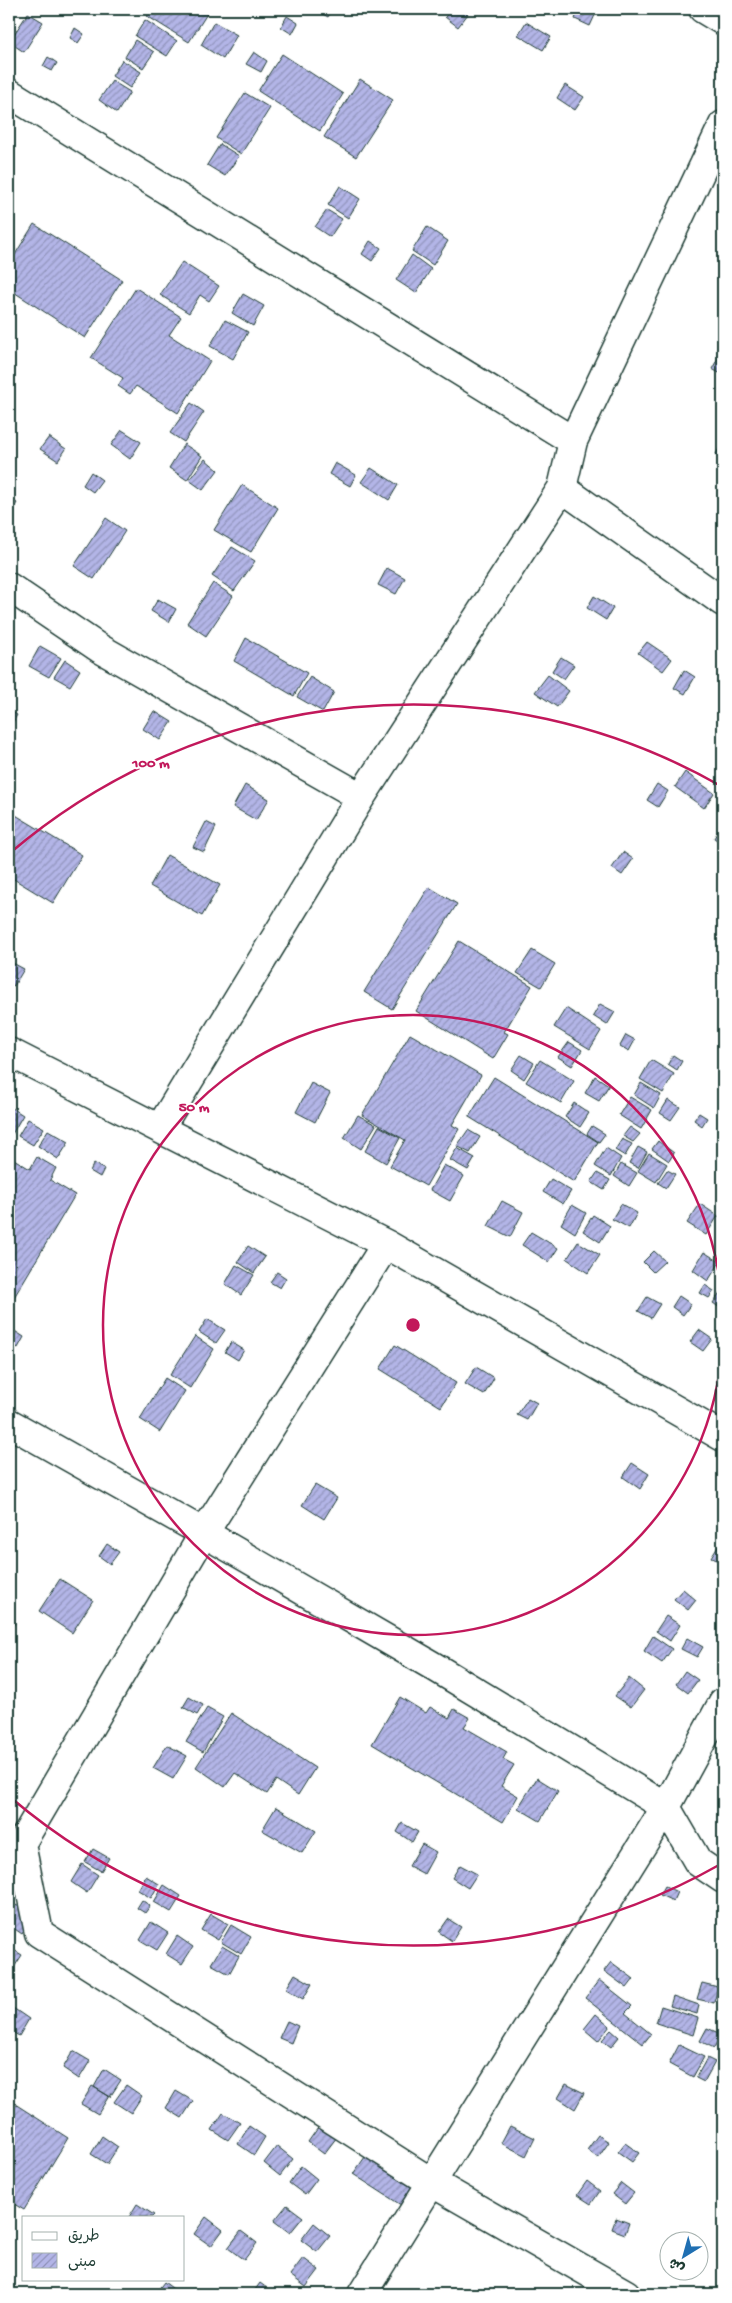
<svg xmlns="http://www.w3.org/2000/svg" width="732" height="2303" font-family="'Gochi Hand','Playpen Sans Arabic',sans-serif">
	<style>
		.building { fill: url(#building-hatch); stroke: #1f3d34 }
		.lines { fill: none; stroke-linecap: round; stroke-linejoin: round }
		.minor-casing { stroke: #1f3d34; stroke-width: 31 }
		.minor { stroke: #fff; stroke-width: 28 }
		.ring { fill: none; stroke: #c2185b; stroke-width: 2.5 }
		.centre { fill: #c2185b; stroke: #fff; stroke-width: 2.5 }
		.ring-label { font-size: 15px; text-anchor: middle; font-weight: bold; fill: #c2185b; stroke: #fff; stroke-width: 4; stroke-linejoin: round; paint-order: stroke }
	</style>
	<defs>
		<pattern id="building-hatch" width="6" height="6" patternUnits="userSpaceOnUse" patternTransform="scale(1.25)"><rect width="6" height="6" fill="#b3b5e7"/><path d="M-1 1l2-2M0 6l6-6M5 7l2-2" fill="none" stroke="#9194bc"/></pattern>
	</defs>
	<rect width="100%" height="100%" fill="#fff"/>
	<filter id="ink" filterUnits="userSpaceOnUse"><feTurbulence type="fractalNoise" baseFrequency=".02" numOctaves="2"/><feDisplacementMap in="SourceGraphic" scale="10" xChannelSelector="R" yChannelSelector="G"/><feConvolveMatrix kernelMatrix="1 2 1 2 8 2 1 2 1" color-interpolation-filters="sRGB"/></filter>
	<g filter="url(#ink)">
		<path class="building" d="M151,9h59l-21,33 -42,-26z
			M317,9h15l-4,8 -12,-7z
			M452,9h9l7,5 -10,13 -13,-10z
			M579,9h8l9,4 -6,13 -15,-7z
			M28,13l15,9 -19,30 -15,-10z
			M287,16l11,7 -6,11 -11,-7z
			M145,20l32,21 -10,15 -32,-20z
			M214,22l23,13 -14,24 -22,-14z
			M526,22l25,15 -8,13 -25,-15z
			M75,28l9,6 -6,9 -8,-5z
			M135,40l19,12 -11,16 -18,-11z
			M254,52l13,9 -6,11 -15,-8z
			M282,54l61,40 -23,37 -62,-40z
			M48,57l9,6 -5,8 -9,-5z
			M122,60l19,12 -11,16 -18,-12z
			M360,79l33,21 -37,57 -32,-20z
			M112,81l18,11 -13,21 -18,-13z
			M565,85l19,12 -9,13 -18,-12z
			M245,93l25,15 -29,46 -25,-16z
			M220,144l19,12 -14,20 -18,-11z
			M340,186l20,13 -12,19 -20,-13z
			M327,210l15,9 -12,18 -15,-10z
			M34,224l88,56 -37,58 -76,-49v-25z
			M427,227l21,14 -15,24 -21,-14z
			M370,241l11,7 -9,13 -10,-7z
			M412,255l19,14 -15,24 -20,-13z
			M182,262l37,24 -10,15 -9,-6 -11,18 -29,-18z
			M136,288l45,29 -12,18 41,26 -32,52 -42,-27 -6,8 -12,-8 5,-8 -32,-20z
			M243,294l21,12 -11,20 -21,-13z
			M225,320l23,12 -15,27 -23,-13z
			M723,349v26l-11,-6z
			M191,403l13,9 -20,30 -14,-9z
			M122,430l19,12 -11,17 -19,-14z
			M49,437l17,12 -8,12 -18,-12z
			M723,441v18l-7,-5z
			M184,444l18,12 -15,24 -18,-12z
			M205,459l13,11 -15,20 -14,-10z
			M335,463l21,12 -6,11 -21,-12z
			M371,468l27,17 -9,15 -28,-18z
			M91,472l11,8 -9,12 -10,-7z
			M242,485l36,23 -27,44 -37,-22z
			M9,498l8,5 -8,12z
			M106,518l19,13 -31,48 -20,-13z
			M232,547l23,14 -21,30 -22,-15z
			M387,568l18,10 -9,16 -18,-9z
			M213,583l20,13 -27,40 -19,-13z
			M594,596l19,12 -7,12 -19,-12z
			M158,599l18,10 -7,13 -18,-11z
			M246,638l61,35 -13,23 -60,-35z
			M647,642l25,17 -9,12 -25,-18z
			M40,646l21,12 -12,19 -20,-11z
			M561,657l13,8 -10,14 -12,-8z
			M65,660l15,10 -10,16 -16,-9z
			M684,670l11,7 -10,17 -11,-6z
			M548,675l21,16 -12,16 -22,-15z
			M310,677l24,15 -11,20 -26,-15z
			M9,710l8,5 -8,14z
			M154,711l18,11 -12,18 -17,-11z
			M685,772l29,21 -10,15 -29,-21z
			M657,784l11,7 -10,16 -11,-7z
			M245,785l24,14 -13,21 -23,-13z
			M9,811l73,44 -29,48 -41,-25 -3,6z
			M206,822l10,5 -12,25 -11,-5z
			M723,823v21l-9,-6z
			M623,852l10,7 -11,16 -10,-7z
			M167,855l53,30 -18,31 -52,-30z
			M429,887l28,17 -65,105 -28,-17z
			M459,941l73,45 -28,46 4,2 -15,25 -77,-48z
			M532,950l23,14 -14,23 -24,-14z
			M9,961l15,8 -10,17 -5,-3z
			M600,1004l15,8 -8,13 -14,-9z
			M566,1008l35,23 -11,18 -36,-22z
			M410,1034l71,41 -29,50 7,4 -33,57 -36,-20 15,-26 -43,-25z
			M626,1035l9,5 -6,11 -9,-5z
			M569,1042l13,8 -10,16 -14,-9z
			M521,1055l13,8 -10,16 -13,-9z
			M673,1055l9,6 -5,9 -9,-6z
			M540,1060l34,21 -13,22 -35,-21z
			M651,1060l23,14 -11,19 -23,-14z
			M595,1076l14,9 -10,16 -14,-8z
			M494,1077l104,65 -24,40 -105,-65z
			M311,1083l19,10 -15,29 -19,-10z
			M641,1083l20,12 -7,13 -20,-13z
			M630,1097l22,13 -11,19 -22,-14z
			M668,1100l12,7 -9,13 -11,-7z
			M574,1103l15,10 -9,14 -15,-10z
			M9,1106l14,9 -11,19 -3,-2z
			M699,1113l8,5 -5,8 -8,-6z
			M358,1115l18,10 -15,24 -17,-11z
			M28,1119l16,9 -11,17 -15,-9z
			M379,1126l21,12 -14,25 -21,-12z
			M592,1126l13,8 -6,8 -12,-8z
			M630,1127l10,7 -7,8 -10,-6z
			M48,1130l21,12 -11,17 -20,-13z
			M468,1130l12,7 -10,16 -13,-7z
			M622,1139l10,5 -7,12 -10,-6z
			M658,1141l16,12 -5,8 -17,-12z
			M638,1147l9,5 -9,16 -9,-5z
			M457,1148l18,10 -7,12 -18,-10z
			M606,1148l15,10 -10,18 -16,-10z
			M649,1153l18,11 -11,18 -18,-11z
			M9,1156l21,13 7,-12 19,11 -6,12 25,15 -62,104 -4,-2z
			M94,1163l10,6 -4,8 -10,-6z
			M621,1164l16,9 -8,13 -15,-10z
			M444,1165l20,11 -14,25 -20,-11z
			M667,1170l8,4 -9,14 -8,-5z
			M597,1173l13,7 -6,10 -13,-8z
			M551,1179l20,12 -8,13 -20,-12z
			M502,1201l21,11 -13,25 -22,-11z
			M621,1204l16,9 -8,15 -17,-9z
			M700,1204l18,12 -12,19 -19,-12z
			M572,1205l14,8 -11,20 -14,-9z
			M593,1215l17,11 -10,16 -17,-11z
			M531,1232l27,16 -9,14 -27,-17z
			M578,1242l22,13 -12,18 -21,-14z
			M248,1246l17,11 -11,16 -16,-11z
			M654,1251l11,10 -12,11 -10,-10z
			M704,1252l16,10 -12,19 -15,-11z
			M236,1265l18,10 -13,20 -16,-11z
			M277,1272l9,6 -6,10 -10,-6z
			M705,1285l9,6 -5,7 -9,-5z
			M723,1288v22l-10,-7z
			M679,1296l12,8 -8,11 -11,-8z
			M647,1297l13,7 -9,14 -13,-7z
			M207,1319l18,11 -9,13 -17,-11z
			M10,1328l14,9 -6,11 -9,-5z
			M699,1330l13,9 -9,12 -13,-9z
			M195,1336l19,13 -24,39 -20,-13z
			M231,1342l13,8 -6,10 -13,-8z
			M395,1345l61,38 -15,24 -61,-38z
			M476,1367l18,11 -10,17 -19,-11z
			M165,1378l20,13 -25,41 -20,-13z
			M528,1398l9,5 -10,17 -10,-5z
			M632,1463l17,11 -9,15 -17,-12z
			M315,1485l22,13 -13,21 -22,-14z
			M107,1544l12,8 -9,12 -11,-8z
			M719,1544l4,3v17l-12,-7z
			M60,1579l33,21 -21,33 -33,-22z
			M683,1589l13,11 -8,10 -14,-11z
			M666,1616l14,9 -10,16 -14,-10z
			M9,1619l6,4 -6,10z
			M653,1636l19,13 -10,14 -18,-12z
			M687,1638l16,9 -6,10 -16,-8z
			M685,1671l13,9 -10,13 -12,-9z
			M629,1678l15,12 -13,17 -16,-11z
			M189,1697l14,8 -6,10 -14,-8z
			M400,1697l26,16 4,-6 19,11 5,-9 16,9 -6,9 43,25 -4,7 11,6 -13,21 17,10 -15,26 -131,-78z
			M207,1708l16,9 -20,35 -17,-10z
			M231,1713l84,55 -17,27 -22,-15 -9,14 -32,-21 -10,14 -29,-20z
			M167,1745l20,11 -14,23 -20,-11z
			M537,1778l21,13 -18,30 -22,-13z
			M276,1807l40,24 -14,22 -40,-23z
			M402,1823l16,9 -6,10 -15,-10z
			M422,1844l14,8 -12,22 -15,-8z
			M93,1849l16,9 -8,13 -16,-9z
			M82,1864l16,11 -11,18 -16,-11z
			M460,1865l17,9 -9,14 -16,-10z
			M146,1876l13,8 -8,14 -13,-8z
			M164,1885l17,11 -10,16 -17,-10z
			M665,1886l12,6 -4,9 -13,-6z
			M142,1900l8,6 -5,7 -8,-5z
			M16,1905l17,11 -11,18 -13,-9v-7z
			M211,1914l17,10 -10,16 -17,-10z
			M448,1919l13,8 -9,14 -13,-9z
			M151,1922l17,11 -11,17 -17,-10z
			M231,1925l20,12 -10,17 -20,-12z
			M177,1936l16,11 -11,17 -16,-10z
			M222,1946l17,10 -10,18 -18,-10z
			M9,1947l13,8 -11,17 -2,-1z
			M611,1962l23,17 -7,9 -23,-17z
			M295,1974l17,10 -9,15 -17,-10z
			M599,1980l33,26 -7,7 26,21 -8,10 -58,-46z
			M702,1983l16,4 -4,16 -17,-4z
			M673,1996l26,9 -2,9 -27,-8z
			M661,2006l37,12 -5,17 -37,-12z
			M13,2008l16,11 -10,17 -10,-6v-15z
			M596,2014l14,12 -12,15 -14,-12z
			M287,2021l11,5 -7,17 -12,-5z
			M707,2028l14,6 -7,14 -14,-7z
			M611,2030l8,7 -8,10 -9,-7z
			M679,2045l25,12 -11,20 -24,-13z
			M73,2051l17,10 -11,18 -16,-11z
			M707,2058l8,4 -11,20 -8,-4z
			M104,2069l17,11 -11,17 -16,-10z
			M566,2084l18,9 -9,16 -17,-11z
			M126,2085l16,11 -11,17 -17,-11z
			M92,2086l17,10 -11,18 -17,-10z
			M176,2091l17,10 -11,17 -16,-10z
			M12,2102l56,36 -44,72 -15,-9v-94z
			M223,2113l17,10 -12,17 -16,-10z
			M320,2125l17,12 -13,17 -16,-12z
			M249,2126l16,11 -11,18 -16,-11z
			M510,2126l25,12 -9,18 -25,-13z
			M598,2135l11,7 -11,16 -11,-8z
			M102,2136l16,11 -11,17 -16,-10z
			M625,2143l14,10 -7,9 -14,-10z
			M277,2146l16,13 -13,17 -16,-13z
			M365,2157l51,33 -12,17 -51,-33z
			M301,2166l16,13 -12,16 -16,-12z
			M587,2181l13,10 -9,13 -14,-9z
			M621,2183l13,10 -9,11 -13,-10z
			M137,2204l17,11 -2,2h-23z
			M287,2205l16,12 -13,16 -16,-12z
			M206,2217l17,13 -12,16 -17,-12z
			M616,2218l13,5 -4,11 -13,-5z
			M314,2223l16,13 -13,16 -16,-12z
			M241,2231l16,12 -13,17 -16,-12z
			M303,2258l16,12 -13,17 -16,-12z
			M164,2282l16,12h-25z
			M260,2283l15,11h-23z"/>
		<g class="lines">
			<defs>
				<path id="minor" d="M703,9l20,12
					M9,93l564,348
					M562,488l161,114
					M9,587l90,61 262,149
					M9,1052l377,192 337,193
					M160,1128l201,-331 201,-309 11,-47 150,-316
					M386,1244l-182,289 -183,311 18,89 392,249 195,112
					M9,1423l195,110 229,133 233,141 32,55 25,17
					M362,2294l304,-487 57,-105"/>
			</defs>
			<use href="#minor" class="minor-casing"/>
			<use href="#minor" class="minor"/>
		</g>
	</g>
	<g class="ring">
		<circle cx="413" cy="1325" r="310"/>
		<path d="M719 1865A621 621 0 0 1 10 1797M10 853A621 621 0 0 1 719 785"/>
	</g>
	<circle cx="413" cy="1325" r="8" class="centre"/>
	<g class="ring-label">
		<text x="151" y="767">100 m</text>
		<text x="194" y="1111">50 m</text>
	</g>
	<rect width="732" height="2303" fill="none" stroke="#fff" stroke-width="30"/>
	<rect x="15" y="15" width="702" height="2273" fill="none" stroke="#1f3d34" stroke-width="2" filter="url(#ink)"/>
	<rect x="22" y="2216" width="162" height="65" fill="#ffffff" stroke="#a5b1ae"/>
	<rect x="32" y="2232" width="25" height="8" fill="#ffffff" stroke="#a5b1ae"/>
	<text x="68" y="2240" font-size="15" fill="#1f3d34">طريق</text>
	<rect x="32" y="2253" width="25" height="15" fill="url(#building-hatch)" stroke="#a5b1ae"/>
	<text x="68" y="2266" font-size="15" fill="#1f3d34">مبنى</text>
	<g transform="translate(684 2256) rotate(217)"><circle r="24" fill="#ffffff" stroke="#a5b1ae"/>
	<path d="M0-4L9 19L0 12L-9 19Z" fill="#1f6fb2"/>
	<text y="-8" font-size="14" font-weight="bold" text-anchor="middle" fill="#1f3d34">ش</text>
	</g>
</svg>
